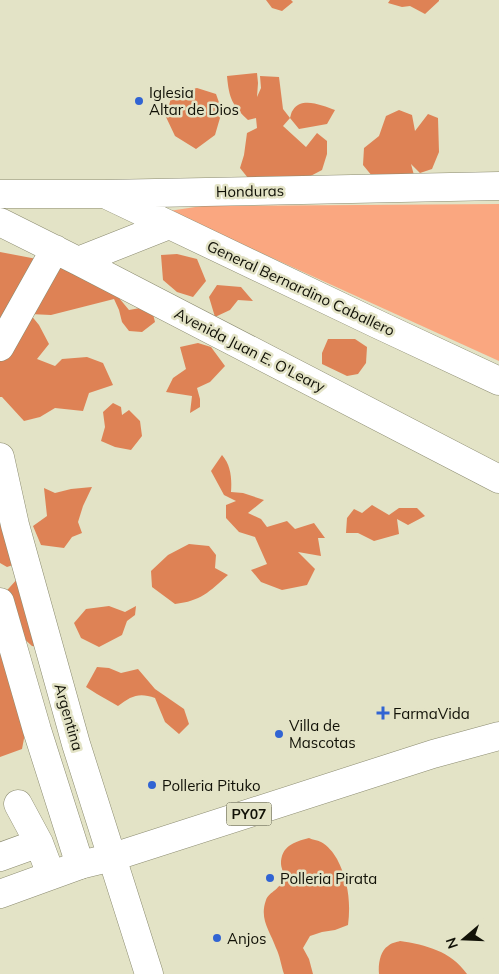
<svg xmlns="http://www.w3.org/2000/svg" width="499" height="974" font-family="Mulish,sans-serif">
	<style>
		.green { fill: #faa780 }
		.forest { fill: #de8255 }
		.lines { fill: none; stroke-linecap: round; stroke-linejoin: round }
		.minor-casing { stroke: #8b8b70; stroke-width: 29 }
		.highway-casing { stroke: #8b8b70; stroke-width: 29 }
		.minor { stroke: #fff; stroke-width: 28 }
		.highway { stroke: #fff; stroke-width: 28 }
		.poi-dot { fill: #3164d3; stroke: #e3e3c6; stroke-width: 2 }
		.labels { text-anchor: middle; dominant-baseline: central; stroke-width: 5; stroke-linejoin: round; paint-order: stroke }
		.shield { fill: #e3e3c6; stroke: #505040; stroke-width: 1 }
		.shield-label { font-size: 14px; font-weight: bold; fill: #111107 }
		.poi-label { font-size: 15px; fill: #111107; stroke: #e3e3c6; text-anchor: start }
		.street-label { font-size: 15px; fill: #111107; stroke: #e3e3c6 }
	</style>
	<rect width="100%" height="100%" fill="#e3e3c6"/>
	<path class="green" d="M499,204v157l-330,-150 33,-5z"/>
	<path class="forest" d="M266,0h25l2,2 -11,9 -10,-3z
		M390,0h49v1l-14,13 -15,-8 -8,1 -14,-4z
		M257,73l1,10 -1,14 4,-9 -1,-12 19,1 4,32 7,9c1,-3 1,-6 3,-8 9,-14 30,-4 42,0l-8,14 -28,5 -9,-11 -7,8 23,21 11,-14 10,8v13l-5,16 -21,11 -53,-3 -8,-10 4,-13 3,-22 10,-5 -1,-10 -8,2c-16,-15 -19,-22 -21,-44z
		M197,88l19,6 6,17 -7,24 -19,14 -21,-13 -9,-19 6,-23z
		M399,110l13,5 3,16 13,-17 10,4 1,34 -7,17 -12,4 -9,-9 4,15 -33,9 -19,-23 1,-17 15,-12 7,-20z
		M0,252l58,11 61,35 10,12 22,-4 4,16 -13,10 -13,-1 -7,-9 -3,-12 -5,-11 -63,16 -21,-1 9,11 10,19 -12,15 18,7 7,-7 25,-2 16,6 10,22 -24,8 -6,18 -28,-3 -15,9 -16,4 -22,-24h-2z
		M177,254l20,5 9,22 -13,16 -16,-5 -14,-12 -2,-25z
		M217,285l24,2 12,14 -15,-1 -8,10 -15,7 -6,-20z
		M328,339h27l12,8 -1,16 -8,11 -11,2 -25,-12v-11z
		M198,343l13,4 14,19 -15,16 -13,6 3,11v8l-10,6 2,-17 -26,-4 7,-14 13,-9 -6,-22z
		M113,403l8,4 1,8 7,-5 11,11 2,15 -11,14 -16,-3 -14,-6 4,-14 -2,-15z
		M222,455c9,10 10,24 9,37l12,1 21,7 -16,13 13,6 6,8 20,-6 8,8 19,-6 11,15h-7l3,18 -23,-4 17,17 -8,16 -25,5 -21,-8 -10,-12 16,-6 -12,-27 -16,-5 -13,-14v-13l10,-4 -12,-6 -13,-24z
		M92,487l-9,19 -5,16 4,11 -10,4 -8,11 -23,-3 -8,-19 14,-10 -3,-28 11,5 16,-4z
		M372,505l17,10 10,-7h18l8,8 -17,9 -11,-6 2,15 -25,7 -16,-8h-12l1,-15 7,-9 8,4z
		M0,519l25,42 -18,6 -7,-4z
		M189,544l20,2 7,9 -1,13 13,7c-19,17 -27,26 -53,29l-23,-17 -1,-16 17,-16z
		M19,577l30,71 -17,-2 -11,-10 -21,-38z
		M109,606l16,6 11,-6 -1,9 -8,6 -5,14 -23,12 -18,-9 -7,-15 12,-14z
		M0,646l26,82 -4,21 -22,8z
		M97,667l12,1 12,5 17,-4 17,20 29,20 5,15 -10,10 -14,-12 -10,-24c-16,-6 -24,-2 -37,8l-21,-12 -11,-7z
		M309,838c4,2 8,2 12,4 7,4 12,10 16,17 11,21 14,43 11,66l-13,5 -13,2 -12,4 -7,12 6,11 4,15h-29c-3,-9 -4,-18 -8,-26 -6,-17 -17,-29 -10,-48 3,-9 16,-10 17,-24 1,-4 -2,-8 -2,-12 0,-18 13,-22 28,-26z
		M400,941c26,4 51,10 67,33h-88c-1,-9 1,-23 9,-28 3,-3 9,-4 12,-5z"/>
	<g class="lines">
		<defs>
			<path id="minor" d="M0,194h104l395,-8
				M109,196l268,128 122,57
				M0,222l78,39 421,218
				M78,261l91,-36
				M0,347l55,-98
				M0,457l15,68 61,219 73,230
				M0,602l37,128 43,135
				M18,804l21,39 12,32
				M0,857l39,-14"/>
			<path id="highway" d="M0,894l80,-29 33,-8 320,-103 66,-18"/>
		</defs>
		<use href="#minor" class="minor-casing"/>
		<use href="#highway" class="highway-casing"/>
		<use href="#minor" class="minor"/>
		<use href="#highway" class="highway"/>
	</g>
	<g class="poi-dot">
		<circle cx="139" cy="101" r="5"/>
		<path d="M380.5 705.5h5v5h5v5h-5v5h-5v-5h-5v-5h5z"/>
		<circle cx="279" cy="734" r="5"/>
		<circle cx="152" cy="785" r="5"/>
		<circle cx="270" cy="878" r="5"/>
		<circle cx="217" cy="938" r="5"/>
	</g>
	<g class="labels">
		<rect class="shield" x="226.5" y="802.5" width="45" height="23" rx="4"/>
		<g class="shield-label">
			<text x="249" y="814">PY07</text>
		</g>
		<g class="poi-label">
			<text x="149" y="92">Iglesia<tspan x="149" dy="17">Altar de Dios</tspan></text>
			<text x="393" y="713">FarmaVida</text>
			<text x="289" y="725">Villa de<tspan x="289" dy="17">Mascotas</tspan></text>
			<text x="162" y="785">Polleria Pituko</text>
			<text x="280" y="878">Polleria Pirata</text>
			<text x="227" y="938">Anjos</text>
		</g>
		<g class="street-label">
			<text transform="translate(250 191) rotate(-1)">Honduras</text>
			<text transform="translate(301 288) rotate(25)">General Bernardino Caballero</text>
			<text transform="translate(250 350) rotate(27)">Avenida Juan E. O'Leary</text>
			<text transform="translate(69 717) rotate(74)">Argentina</text>
		</g>
	</g>
	<g transform="translate(464 939) rotate(251)" stroke="#e3e3c6" stroke-width="4" paint-order="stroke">
	<path d="M0-4L9 19L0 12L-9 19Z" fill="#111107"/>
	<text y="-8" font-size="14" font-weight="bold" text-anchor="middle" fill="#111107">N</text>
	</g>
</svg>
